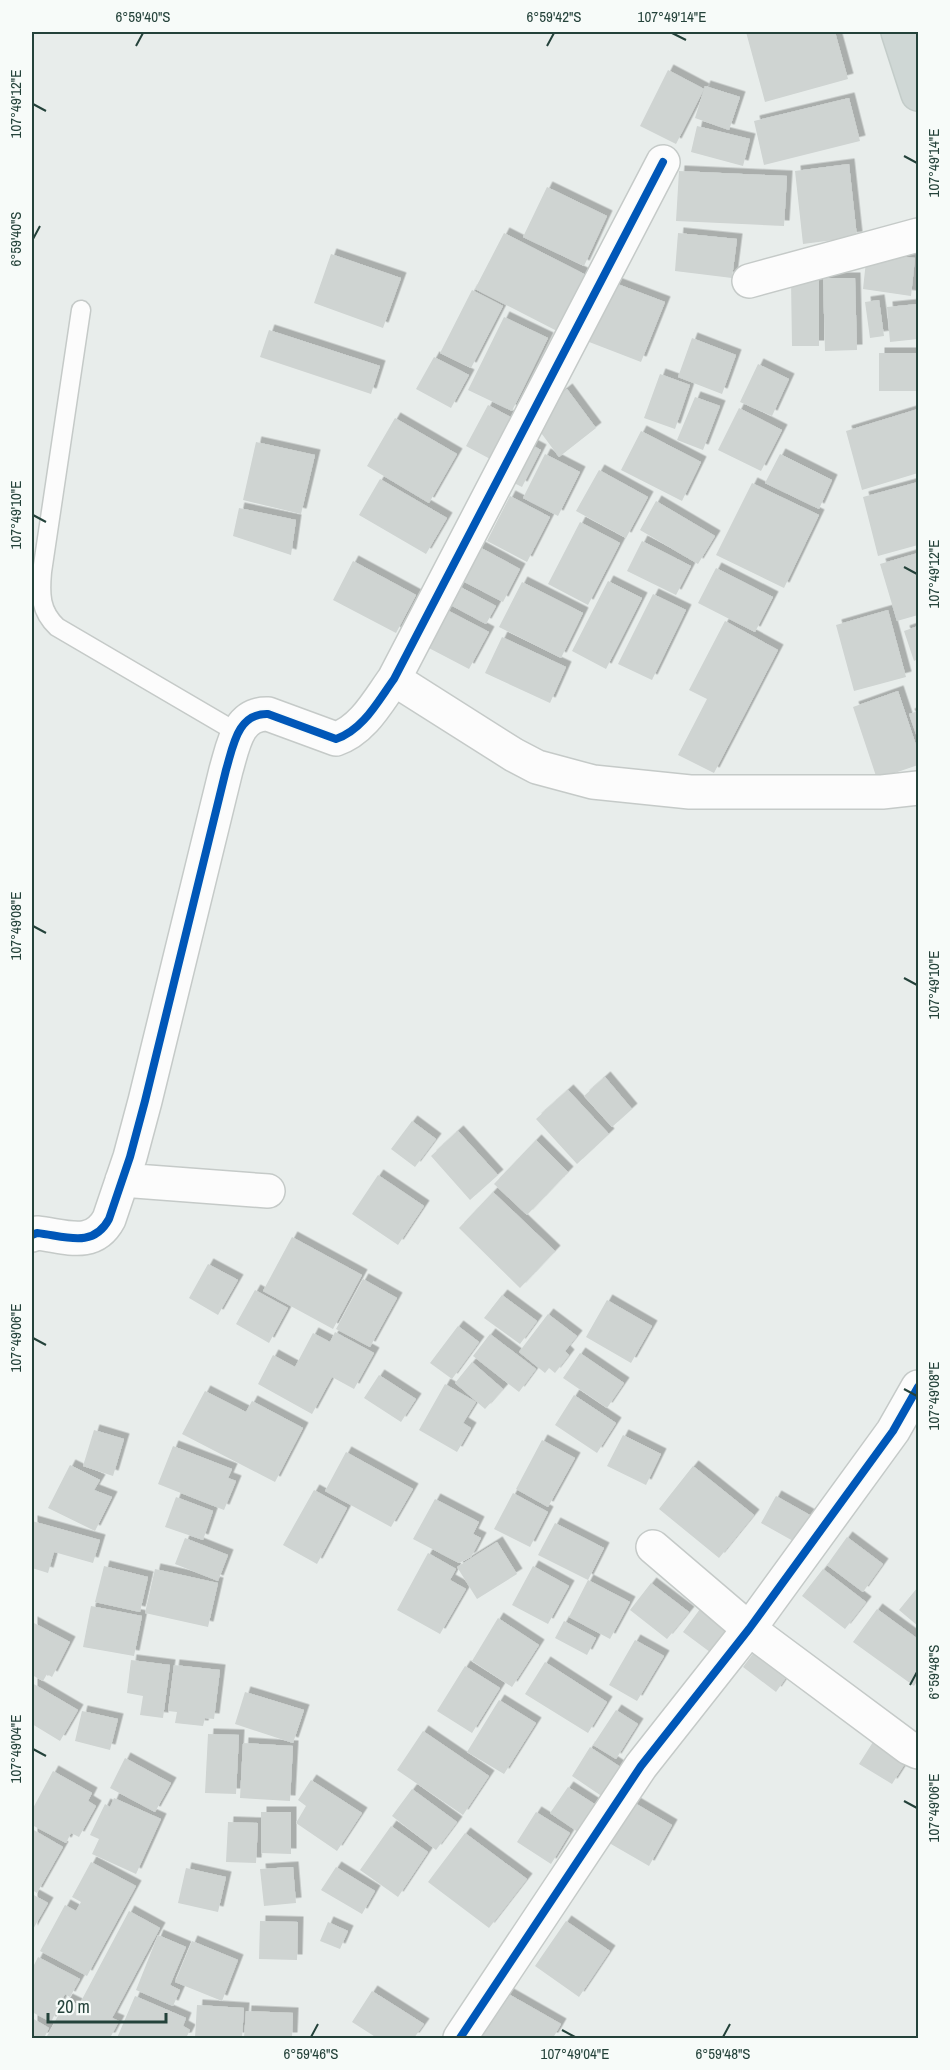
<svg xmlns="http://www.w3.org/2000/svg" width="950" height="2070" font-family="'Archivo Narrow',sans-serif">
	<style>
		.building { fill: #cfd4d2; filter: url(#shadow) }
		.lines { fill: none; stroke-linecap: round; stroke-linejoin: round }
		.lane-casing { stroke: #c5cac8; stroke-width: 21 }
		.street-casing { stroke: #c5cac8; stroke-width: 36 }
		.primary-casing { stroke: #c3ccc9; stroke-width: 36 }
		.lane { stroke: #fcfcfc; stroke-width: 18 }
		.street { stroke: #fcfcfc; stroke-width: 33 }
		.primary { stroke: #cfd7d5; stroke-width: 33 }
		.cycleway-casing { stroke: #f7fbf9; stroke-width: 11 }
		.cycleway { stroke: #0057b8; stroke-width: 8 }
		.ticks { fill: none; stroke: #24423a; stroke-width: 2 }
		.neatline { fill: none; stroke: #24423a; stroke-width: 2 }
		.ticks-label { font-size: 15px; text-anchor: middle; fill: #24423a }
	</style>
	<defs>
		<filter id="shadow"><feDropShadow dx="5.5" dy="-5.5" stdDeviation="0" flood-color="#0004"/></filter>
	</defs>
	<rect width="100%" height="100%" fill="#e8edeb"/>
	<path class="building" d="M746,32h89l13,47 -83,23z
		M668,70l36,19 -28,55 -36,-18z
		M705,86l35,11 -11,33 -34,-12z
		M849,98l11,43 -96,24 -10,-44z
		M697,126l53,13 -7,27 -52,-14z
		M849,164l8,73 -54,7 -8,-73z
		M679,171l108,5 -3,50 -108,-5z
		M547,187l60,29 -23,50 -61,-29z
		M504,233l82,42 -29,56 -82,-42z
		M678,233l59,6 -5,39 -57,-7z
		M867,252l48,6 -4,38 -48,-7z
		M331,254l70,24 -18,50 -69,-25z
		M823,278h32l2,72 -32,1z
		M607,280l58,22 -24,60 -57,-22z
		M791,280h28v66h-27z
		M472,290l31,16 -32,62 -31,-15z
		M879,300l5,36 -14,2 -5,-36z
		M918,304v35l-28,3 -3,-35z
		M504,317l44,21 -36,73 -44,-21z
		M269,330l111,36 -9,28 -111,-37z
		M692,338l44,17 -14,39 -44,-17z
		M879,353h39v38h-39z
		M434,357l35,18 -18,33 -35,-19z
		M758,364l31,15 -17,37 -32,-14z
		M660,374l30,11 -15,44 -31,-11z
		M567,389l29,39 -37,29 -29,-39z
		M695,397l25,9 -17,44 -26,-10z
		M488,405l26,14 -22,41 -26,-14z
		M739,408l43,22 -21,41 -43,-21z
		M918,409v64l-56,17 -16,-59z
		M395,418l62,36 -28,49 -62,-37z
		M641,431l60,31 -19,39 -61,-31z
		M524,441l17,9 -19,37 -18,-9z
		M256,442l59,13 -14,59 -58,-14z
		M545,454l35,18 -22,44 -35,-18z
		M780,454l52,26 -13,29 -54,-26z
		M599,470l49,27 -22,41 -50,-27z
		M380,479l67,39 -21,36 -67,-39z
		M918,482v63l-40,11 -15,-59z
		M752,483l67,32 -35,73 -68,-33z
		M510,496l40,21 -23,45 -40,-21z
		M656,501l59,35 -17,28 -58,-34z
		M239,508l57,12 -5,35 -58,-19z
		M580,522l40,21 -32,62 -40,-21z
		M642,541l49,25 -15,29 -49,-24z
		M472,543l48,26 -17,33 -48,-25z
		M918,553v62l-21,6 -17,-57z
		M353,561l63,34 -20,38 -63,-33z
		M716,568l57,29 -18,35 -57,-29z
		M608,581l34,17 -36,71 -34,-18z
		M522,582l61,31 -22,45 -62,-31z
		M453,583l43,23 -10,18 -43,-23z
		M653,594l33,16 -34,70 -34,-16z
		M445,609l44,23 -20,37 -44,-23z
		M888,610l18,67 -52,14 -18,-66z
		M725,621l53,29 -64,123 -36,-18 29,-56 -18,-9z
		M918,626v33l-4,2 -10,-30z
		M502,637l64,30 -16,36 -65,-30z
		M898,691l20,60v14l-41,14 -24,-72z
		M918,711v29l-9,-26z
		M605,1077l27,32 -20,18 -28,-31z
		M568,1090l41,44 -32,30 -41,-45z
		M412,1121l24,18 -21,28 -24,-18z
		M458,1131l40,44 -28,25 -39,-44z
		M536,1140l32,32 -41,43 -33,-31z
		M378,1175l46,31 -26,39 -46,-31z
		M493,1192l62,59 -35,37 -61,-60z
		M292,1237l70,38 -29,54 -70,-38z
		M208,1264l30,16 -20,35 -29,-17z
		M363,1279l34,19 -27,49 -34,-18z
		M255,1290l33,18 -19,35 -33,-19z
		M502,1295l35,26 -17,23 -36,-26z
		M607,1300l45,26 -21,37 -45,-26z
		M548,1314l29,22 -12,15 4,4 -14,18 -6,-5 -4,5 -26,-21z
		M458,1326l21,16 -27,37 -22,-16z
		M335,1332l39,21 -20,36 -22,-12 -20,37 -54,-30 15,-29 22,12 18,-34 17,9z
		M490,1334l46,35 -17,23 -46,-36z
		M580,1353l44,30 -17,25 -44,-30z
		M472,1362l31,27 -18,20 -30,-26z
		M379,1375l37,24 -15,23 -37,-24z
		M445,1384l31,18 -13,21 8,5 -14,24 -38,-22z
		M205,1391l41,21 6,-11 51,27 -28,54 -93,-48z
		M574,1395l42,28 -19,30 -42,-28z
		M94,1430l30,9 -11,37 -30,-10z
		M623,1435l38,19 -15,31 -39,-19z
		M542,1440l33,18 -27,49 -32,-18z
		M173,1446l59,23 -4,9 8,3 -12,29 -66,-26z
		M346,1452l67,37 -22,38 -66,-36z
		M70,1465l30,15 -6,10 18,7 -17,34 -47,-23z
		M693,1466l61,49 -35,43 -60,-49z
		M314,1490l33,18 -30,56 -34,-19z
		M513,1493l35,19 -18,35 -36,-18z
		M776,1496l41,23 -15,27 -41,-23z
		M176,1497l37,14 -10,29 -38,-13z
		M435,1499l44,23 -6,12 8,4 -10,19 -12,6 -46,-24z
		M32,1521l68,19 -7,23 -39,-11 -6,21 -16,-5z
		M555,1523l49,25 -16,32 -50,-25z
		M847,1537l36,27 -20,28 -36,-27z
		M185,1538l43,17 -10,26 -43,-17z
		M497,1542l20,32 -40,25 -20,-32z
		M428,1553l28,16 -6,11 16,9 -26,45 -43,-24z
		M104,1566l44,11 -8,35 -45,-10z
		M533,1566l36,20 -21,38 -36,-19z
		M155,1569l63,14 -10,44 -63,-14z
		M823,1569l43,33 -21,27 -43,-33z
		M588,1580l42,22 -20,37 -41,-22z
		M651,1583l38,29 -22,27 -37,-29z
		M918,1587v39l-19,-16z
		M703,1605l31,23 -20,27 -31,-23z
		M91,1606l51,10 -8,40 -51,-9z
		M877,1609l41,30v41l-4,6 -61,-44z
		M498,1618l41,27 -27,42 -40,-26z
		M564,1621l32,17 -9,17 -32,-17z
		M32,1622l38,20 -18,35 -5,-3 -4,7 -11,-6z
		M635,1640l29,16 -27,45 -28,-16z
		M758,1647l32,25 -14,20 -33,-25z
		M131,1660l39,5 -7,53 -23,-3 3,-19 -16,-3z
		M545,1662l62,40 -19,31 -63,-39z
		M174,1665l46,5 -6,49 -9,-1 -2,8 -28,-3 2,-11 -9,-1z
		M465,1666l35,22 -28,45 -35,-22z
		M32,1683l46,27 -18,31 -28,-17z
		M245,1692l59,18 -11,33 -58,-19z
		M499,1700l37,23 -32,51 -37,-22z
		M616,1710l22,14 -22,35 -23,-14z
		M82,1711l36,8 -8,31 -35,-9z
		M423,1731l66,45 -26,39 -66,-45z
		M208,1734l31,1 -3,59 -31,-1z
		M873,1742l33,20 -14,22 -33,-20z
		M243,1743l50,3 -3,55 -50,-3z
		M590,1747l32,21 -19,29 -31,-21z
		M125,1758l46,25 -16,29 -45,-24z
		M53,1771l39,22 -4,8 8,5 -17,31 -8,-4 -5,10 -34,-18v-15z
		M311,1780l51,33 -25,38 -41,-28 10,-17 -8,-6z
		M568,1787l28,18 -18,27 -28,-19z
		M412,1789l45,33 -21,28 -44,-34z
		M114,1798l47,21 -25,55 -44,-20 7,-15 -9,-4 15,-31 5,3z
		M628,1799l44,26 -23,41 -45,-26z
		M261,1812h30v42l-30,-1z
		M536,1812l34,21 -19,31 -34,-22z
		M228,1822l30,1 -2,40 -30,-1z
		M391,1826l37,26 -30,45 -38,-27z
		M32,1829l31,18 -26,46 -5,-3z
		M465,1833l62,46 -38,49 -61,-46z
		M91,1862l45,24 -49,90 -47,-25 25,-46 11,6 5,-9 -9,-5z
		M293,1867l3,36 -32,3 -4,-37z
		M336,1867l39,24 -13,23 -41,-24z
		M186,1868l40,9 -8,35 -40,-9z
		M32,1894l16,9 -16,28z
		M129,1911l31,17 -48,90 7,3 -9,17h-64l21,-39 12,6z
		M260,1921l38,1 -1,38 -38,-1z
		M566,1921l44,30 -31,46 -44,-31z
		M328,1922l20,9 -8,18 -20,-8z
		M158,1935l28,12 -16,38 10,5 -7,16 -37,-16z
		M192,1941l46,19 -16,41 -47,-19z
		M38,1957l42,22 -10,18 -5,-3 -14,28 -19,-10v-43z
		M372,1991l52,33 -10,14h-37l-25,-16z
		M505,1992l56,32 -8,14h-75z
		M135,1996l51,22 -3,8 7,4 -4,8h-69z
		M197,2005l47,3 -2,30h-47z
		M246,2011l47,2 -1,25h-48z
		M32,2018l17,10 -5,10h-12z"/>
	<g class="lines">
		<defs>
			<path id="lane" d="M81,310l-39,262c-2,22 -2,39 15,55l181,106"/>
			<path id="street" d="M749,281l169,-46
				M394,679l120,76 23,12 56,15 97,10h192l36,-4
				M122,1180l146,11
				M32,1235l5,-2c28,3 56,16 72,-14l21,-62 15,-56 81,-331c7,-23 11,-57 42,-56l68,25c27,-9 42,-38 58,-60l269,-517
				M653,1547l96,82 160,119 9,4
				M460,2038l181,-272 108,-137 144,-198 25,-44"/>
			<path id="primary" d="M898,32l20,62"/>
		</defs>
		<use href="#lane" class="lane-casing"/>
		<use href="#street" class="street-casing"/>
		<use href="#primary" class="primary-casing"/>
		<use href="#lane" class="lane"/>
		<use href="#street" class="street"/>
		<use href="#primary" class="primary"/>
		<defs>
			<path id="cycleway" d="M32,1235l5,-2c28,3 56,16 72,-14l21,-62 15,-56 81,-331c7,-23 11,-57 42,-56l68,25c27,-9 42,-38 58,-60l269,-517
				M460,2038l181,-272 108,-137 144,-198 25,-44"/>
		</defs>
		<use href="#cycleway" class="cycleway-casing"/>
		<use href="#cycleway" class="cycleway"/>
	</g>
	<path class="ticks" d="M672,33l14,7M136,46l7,-13M547,46l7,-13M33,104l13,7M904,156l13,7M33,239l7,-13M33,515l13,7M904,567l13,7M33,926l13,7M904,978l13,7M33,1338l13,7M904,1389l13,7M910,1685l7,-13M33,1749l13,7M904,1801l13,7M562,2030l13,7M311,2037l7,-13M723,2037l7,-13"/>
	<rect width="950" height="2070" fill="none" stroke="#f7fbf9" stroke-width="66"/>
	<path d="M48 2013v9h118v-9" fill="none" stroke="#24423a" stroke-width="3"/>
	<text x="57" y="2013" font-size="18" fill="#24423a" stroke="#f7fbf9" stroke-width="4.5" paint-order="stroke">20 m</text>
	<rect x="33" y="33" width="884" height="2004" class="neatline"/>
	<g class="ticks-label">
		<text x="143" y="22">6°59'40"S</text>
		<text x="554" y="22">6°59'42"S</text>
		<text x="672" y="22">107°49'14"E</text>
		<text transform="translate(16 104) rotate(-90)" y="5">107°49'12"E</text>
		<text transform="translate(934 163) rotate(-90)" y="5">107°49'14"E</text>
		<text transform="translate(16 239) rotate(-90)" y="5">6°59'40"S</text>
		<text transform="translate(16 515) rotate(-90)" y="5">107°49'10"E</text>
		<text transform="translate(934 574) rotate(-90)" y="5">107°49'12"E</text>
		<text transform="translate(16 926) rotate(-90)" y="5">107°49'08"E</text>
		<text transform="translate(934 985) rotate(-90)" y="5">107°49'10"E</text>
		<text transform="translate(16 1338) rotate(-90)" y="5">107°49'06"E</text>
		<text transform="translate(934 1396) rotate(-90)" y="5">107°49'08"E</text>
		<text transform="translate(934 1672) rotate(-90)" y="5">6°59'48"S</text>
		<text transform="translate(16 1749) rotate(-90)" y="5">107°49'04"E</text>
		<text transform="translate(934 1808) rotate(-90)" y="5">107°49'06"E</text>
		<text x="311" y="2059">6°59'46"S</text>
		<text x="575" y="2059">107°49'04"E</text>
		<text x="723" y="2059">6°59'48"S</text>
	</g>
</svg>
